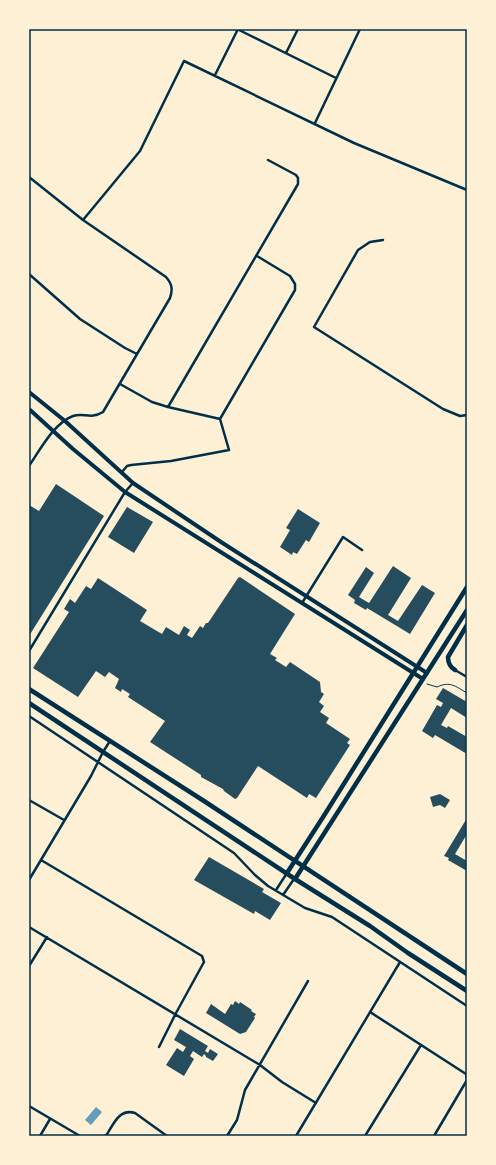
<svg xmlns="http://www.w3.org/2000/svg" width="496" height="1165" font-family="'Open Sans',sans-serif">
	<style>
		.water { fill: #669bbc }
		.building { fill: #264d5e }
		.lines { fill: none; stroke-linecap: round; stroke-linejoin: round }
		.path { stroke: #003049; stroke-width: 1 }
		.minor { stroke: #003049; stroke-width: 2.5 }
		.secondary { stroke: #003049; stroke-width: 4 }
		.primary { stroke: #003049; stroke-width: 4.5 }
		.trunk { stroke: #003049; stroke-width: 4.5 }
		.neatline { fill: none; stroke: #003049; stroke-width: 1.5 }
	</style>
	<rect width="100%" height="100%" fill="#fdf0d5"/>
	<path class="water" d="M96,1107l6,5 -11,13 -6,-5z"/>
	<path class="building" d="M56,484l48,32 -75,120v-131l10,6z
		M127,507l26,15 -19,31 -26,-16z
		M298,509l22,14 -11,19 -3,-2 -9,14 -4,-2 -1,3 -12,-8 10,-17 -4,-2z
		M393,566l18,12 -23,37 10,6 24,-36 13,8 -25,41 -43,-26 -1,2 -12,-7 1,-3 -7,-5 18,-28 8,6 -15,24 10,6z
		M240,577l55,37 -25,40 7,4 -2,2 11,7 4,-5 30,20 1,10 3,2 -5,8 5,4 -4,6 9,6 -3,5 24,16 -3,4 3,2 -34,53 -7,-4 -2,4 -49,-32 -21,32 -2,1 -11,-8 -1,-2 -22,-12v-2l-51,-33 15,-21 -37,-24 2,-3 -8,-5 -1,3 -6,-4 4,-9 -10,-7 -4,5 -9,-6 -18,26 -45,-29 36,-56 -5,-3 6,-10 5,4 11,-17 5,3 7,-11 49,32 -7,11 22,13 4,-7 13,8 5,-9 6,4 -3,5 5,3 8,-12 3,2 3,-5h2l30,-45z
		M443,688l24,14v16l-16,-10 -10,17 6,3 1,-2 19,11v17l-32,-19 -2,3 -11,-7 15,-26 4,2 2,-4 -7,-4z
		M440,794l10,6 -5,8 -5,-3 -7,2 -3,-10z
		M467,818v16l-12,20 12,7v10l-19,-11 1,-2 -5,-2z
		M209,857l55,32 -2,3 19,11 -11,17 -15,-9 -1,3 -60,-34z
		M235,1001l4,3 1,-2 12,8 -1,1 5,3 -2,3 1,1 -9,14 -6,2 -34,-21 5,-9 14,10 6,-10 2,1z
		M180,1029l28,17 -3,5 3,2 2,-4 8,5 -5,7 -7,-4v-1l-2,-2 -2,3 -9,-6 -3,5 4,3 -10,17 -18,-11 11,-17 6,4 3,-5 -12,-7z"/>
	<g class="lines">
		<path class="path" d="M427,684l10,3c13,-6 18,-1 30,6"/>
		<path class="minor" d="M237,29l99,49
			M286,53l12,-24
			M215,75l23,-46
			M315,123l45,-94
			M29,177l54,43 83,57c6,7 7,12 4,21l-67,114c-13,8 -19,0 -30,4 -19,7 -33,34 -44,50
			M83,220l57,-69 44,-90 170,82 113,47
			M383,240l-13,2 -12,8 -44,77 129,82 17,7 7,-1
			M29,274l51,45 45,29 12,6
			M120,384l32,18 16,5 52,12
			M168,407l130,-223v-6l-2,-3 -28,-15
			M122,472l5,-6 4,-1 40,-4 58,-11 -9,-31 75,-129v-6l-5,-8 -33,-20
			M302,603l41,-66 19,13
			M29,651l96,-159 8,-9
			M455,670l12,7
			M29,716l205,137 21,22 13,11 37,22 27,9 135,89
			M29,800l35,20
			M41,860l161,96 2,6 -28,51 -17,34
			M29,880l62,-104 12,-24 7,-11
			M276,890l11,-17
			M283,895l11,-16
			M29,927l231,138 22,17 34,21
			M29,966l18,-29
			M370,1012l96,62 1,6 -33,56
			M29,1106l51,30
			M40,1136l10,-17
			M106,1136c7,-11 13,-28 29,-23l32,23
			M227,1136l10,-16 8,-30 63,-109
			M296,1136l104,-174
			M365,1136l56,-91"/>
		<path class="secondary" d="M29,392l36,29 68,62 88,59 206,131
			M29,409l44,40 52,43 298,187"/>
		<path class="primary" d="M29,689l175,112 263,173
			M29,703l266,176 75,47 38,27 59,38"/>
		<path class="trunk" d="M455,670c-5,-3 -7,-7 -7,-13l19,-32
			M287,873l38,-59 142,-227
			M295,879l172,-269"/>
	</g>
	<rect width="496" height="1165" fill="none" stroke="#fdf0d5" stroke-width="60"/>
	<rect x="30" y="30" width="436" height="1105" class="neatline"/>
</svg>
